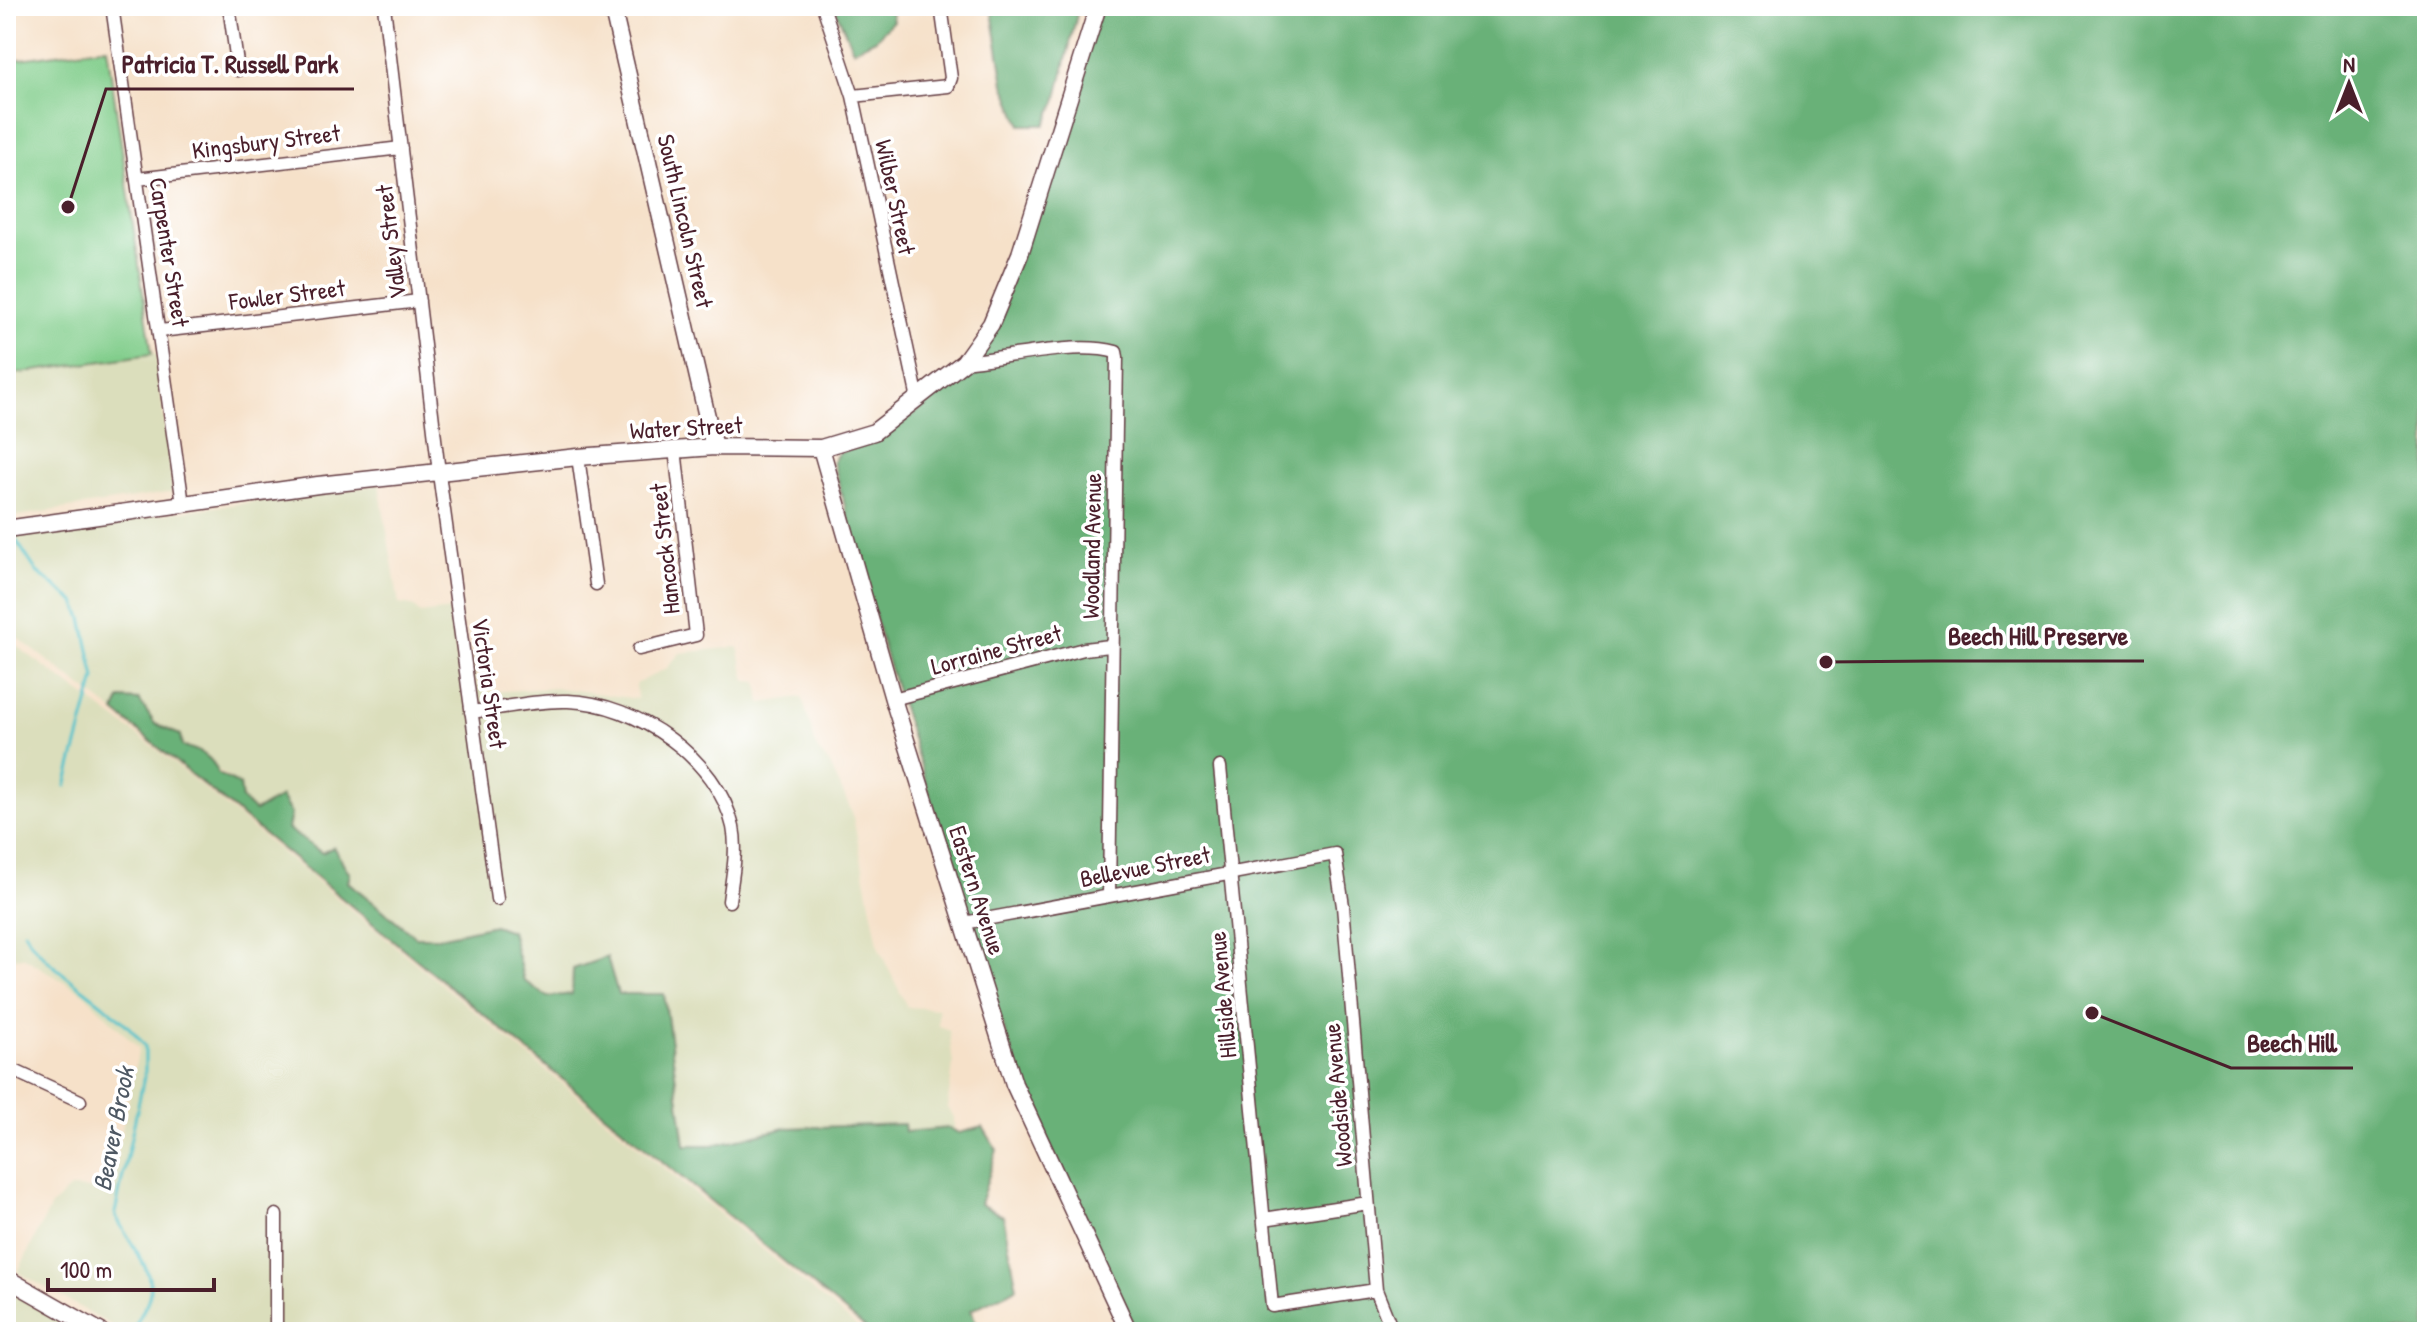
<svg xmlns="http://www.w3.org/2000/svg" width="2433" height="1338" font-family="'Patrick Hand',sans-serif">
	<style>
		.built { fill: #dbdebc }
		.green { fill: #82ce8c; stroke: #66765c; stroke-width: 2 }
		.forest { fill: #69b178; stroke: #5a6852; stroke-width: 2 }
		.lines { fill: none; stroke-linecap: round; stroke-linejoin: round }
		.stream { stroke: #55c3cc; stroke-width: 3 }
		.minor-casing { stroke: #643c43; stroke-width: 15 }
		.tertiary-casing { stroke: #643c43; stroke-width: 19 }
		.minor { stroke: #fff; stroke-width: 12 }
		.tertiary { stroke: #fff; stroke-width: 16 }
		.labels { text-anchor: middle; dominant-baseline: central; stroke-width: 7; stroke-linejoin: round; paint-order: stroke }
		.street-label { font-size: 24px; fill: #4a1f2b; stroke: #fff }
		.water-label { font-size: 26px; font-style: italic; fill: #4e5863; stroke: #fff }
		.leader { fill: none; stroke: #4a1f2b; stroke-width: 3 }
		.callout-dot { fill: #4a1f2b; stroke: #fff; stroke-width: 3 }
		.callout-label { font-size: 26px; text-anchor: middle; font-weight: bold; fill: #4a1f2b; stroke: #fff; stroke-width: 7; stroke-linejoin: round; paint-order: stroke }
	</style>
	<rect width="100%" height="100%" fill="#fff"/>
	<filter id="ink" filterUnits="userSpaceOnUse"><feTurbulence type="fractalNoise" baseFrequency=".0125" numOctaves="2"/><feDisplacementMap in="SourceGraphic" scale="16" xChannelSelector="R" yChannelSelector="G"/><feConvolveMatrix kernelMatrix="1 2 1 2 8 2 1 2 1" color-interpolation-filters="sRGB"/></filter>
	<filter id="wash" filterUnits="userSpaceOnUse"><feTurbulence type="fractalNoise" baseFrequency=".006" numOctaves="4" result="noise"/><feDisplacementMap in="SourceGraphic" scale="32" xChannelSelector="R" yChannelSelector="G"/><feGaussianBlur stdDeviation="1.8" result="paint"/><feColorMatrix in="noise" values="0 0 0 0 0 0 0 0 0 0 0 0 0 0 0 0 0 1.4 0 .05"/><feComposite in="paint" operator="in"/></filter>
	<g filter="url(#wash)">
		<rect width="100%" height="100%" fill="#f6e1c9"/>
		<path class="built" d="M156,353l17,139 -162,25 -5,-16v-126z
			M379,485l20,119 13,2 8,8 31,-4 6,50 16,1 4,24 9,7 73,-4 78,11 -1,-15 31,-16 13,-15 58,-6 8,34 12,1 3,21 41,-6 15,52 12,14 23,49 27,137 28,58 31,2v17l11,4 4,35 -6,43 7,9v14l-6,-3 -44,4 -1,-8 -117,4 -73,17h-28l-21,-151 -46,1 -12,-38 -34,37 -24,3 -24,-16 -14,-50 -16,-6 -55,12h-23l-68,-55 -26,-29 -35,-24 -5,-31 -27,14 -13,-12 -2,-15 -58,-39 -2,-11 -25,-11 -16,-24h-19l-5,12 -109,-83v-94z
			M6,638l150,111 707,583h-740l-105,-60 33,-66 20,-18 35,2 6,-11 27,-131 -56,-55 -60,-36 -17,2z
			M6,1289l75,43h-75z"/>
		<path class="green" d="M107,47l45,307 -146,21v-314z"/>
		<path class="forest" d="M834,6h56l3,15 -17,18 -23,11z
			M991,6h88l-23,96 -11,23h-24l-17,-41z
			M1102,6h1325v1326h-1291l-43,-100 -66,-130 -143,-452 -51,-188 5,-9c64,-19 110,-65 152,-116z
			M120,699l19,1 16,24 25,11 2,11c17,4 32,11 36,28l22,11 2,15 13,11 26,-14 10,17 -3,15 34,24 11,-6 17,27 -2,8 68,55h23l55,-12 17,6 13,50 24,16 24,-3 1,-25 34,-12 11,37h46l21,151h28l73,-17 118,-4 1,8 44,-4 10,5 24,-6 14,23 -17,54 23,12 14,72 -46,22 9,22h-110l-755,-620z"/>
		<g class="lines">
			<path class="stream" d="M16,540l21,32 38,30 7,16 13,60 -29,108
				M24,931c20,40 91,72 121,115v26l-30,141c9,26 42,56 34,84 -3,10 -10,20 -14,30"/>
		</g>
	</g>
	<g filter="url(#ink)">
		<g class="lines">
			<defs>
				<path id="minor" d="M112,6l71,498
					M229,6l9,64
					M384,6l56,475 57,418
					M823,6l30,90 65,303
					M853,96l95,-10 3,-8 -10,-72
					M137,179l264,-31
					M160,331l259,-30
					M964,362c42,-4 112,-21 152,-10l1,5 -8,538
					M578,457l18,127
					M639,649l57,-14 -21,-186
					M893,699l191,-50 26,-3
					M471,712c32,-4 65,-12 97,-11 69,2 150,58 165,126 5,24 -1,50 -4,74
					M1220,767l52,539 104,-16
					M964,923l371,-69 8,52 33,384 16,40
					M6,1067l74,34
					M1264,1219l104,-16
					M276,1332v-117"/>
				<path id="tertiary" d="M612,6l102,441
					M821,448l72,251 121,385 115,248
					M6,529l312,-44 260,-28 136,-10 107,1 53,-16 90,-70 27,-38 29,-70 78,-248
					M6,1278l95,54"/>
			</defs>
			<use href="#minor" class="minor-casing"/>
			<use href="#tertiary" class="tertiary-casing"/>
			<use href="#minor" class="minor"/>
			<use href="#tertiary" class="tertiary"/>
		</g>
	</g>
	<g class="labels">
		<g class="street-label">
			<text transform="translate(266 141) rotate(-7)">Kingsbury Street</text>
			<text transform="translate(896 197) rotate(78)">Wilber Street</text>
			<text transform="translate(686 221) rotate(77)">South Lincoln Street</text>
			<text transform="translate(390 242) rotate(-97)">Valley Street</text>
			<text transform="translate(170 252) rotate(81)">Carpenter Street</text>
			<text transform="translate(287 294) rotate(-7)">Fowler Street</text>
			<text transform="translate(686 427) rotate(-3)">Water Street</text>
			<text transform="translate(1091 546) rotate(-89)">Woodland Avenue</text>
			<text transform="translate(664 549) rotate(-96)">Hancock Street</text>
			<text transform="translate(996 649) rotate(-15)">Lorraine Street</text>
			<text transform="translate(490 683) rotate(82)">Victoria Street</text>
			<text transform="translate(1145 866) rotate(-11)">Bellevue Street</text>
			<text transform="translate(978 890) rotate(72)">Eastern Avenue</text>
			<text transform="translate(1222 995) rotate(-95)">Hillside Avenue</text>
			<text transform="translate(1337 1095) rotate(-95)">Woodside Avenue</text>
		</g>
		<g class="water-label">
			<text transform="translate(113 1129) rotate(-79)">Beaver Brook</text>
		</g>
	</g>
	<path class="leader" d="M68 207L106 89H354M1826 662L1932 661H2144M2092 1013L2231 1068H2353"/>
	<g class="callout-dot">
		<circle cx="68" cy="207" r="8"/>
		<circle cx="1826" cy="662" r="8"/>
		<circle cx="2092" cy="1013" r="8"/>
	</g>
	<g class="callout-label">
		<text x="230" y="73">Patricia T. Russell Park</text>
		<text x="2038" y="645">Beech Hill Preserve</text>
		<text x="2292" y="1052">Beech Hill</text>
	</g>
	<rect width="2433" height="1338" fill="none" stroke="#fff" stroke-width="32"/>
	<g transform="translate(2349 84)" stroke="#ffffff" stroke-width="6" paint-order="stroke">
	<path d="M0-6L14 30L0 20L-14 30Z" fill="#4a1f2b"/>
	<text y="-12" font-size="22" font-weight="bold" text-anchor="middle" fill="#4a1f2b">N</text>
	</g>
	<path d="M48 1278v12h166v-12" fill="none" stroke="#4a1f2b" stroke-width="4"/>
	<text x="60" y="1278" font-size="24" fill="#4a1f2b" stroke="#ffffff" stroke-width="6" paint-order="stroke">100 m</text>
</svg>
